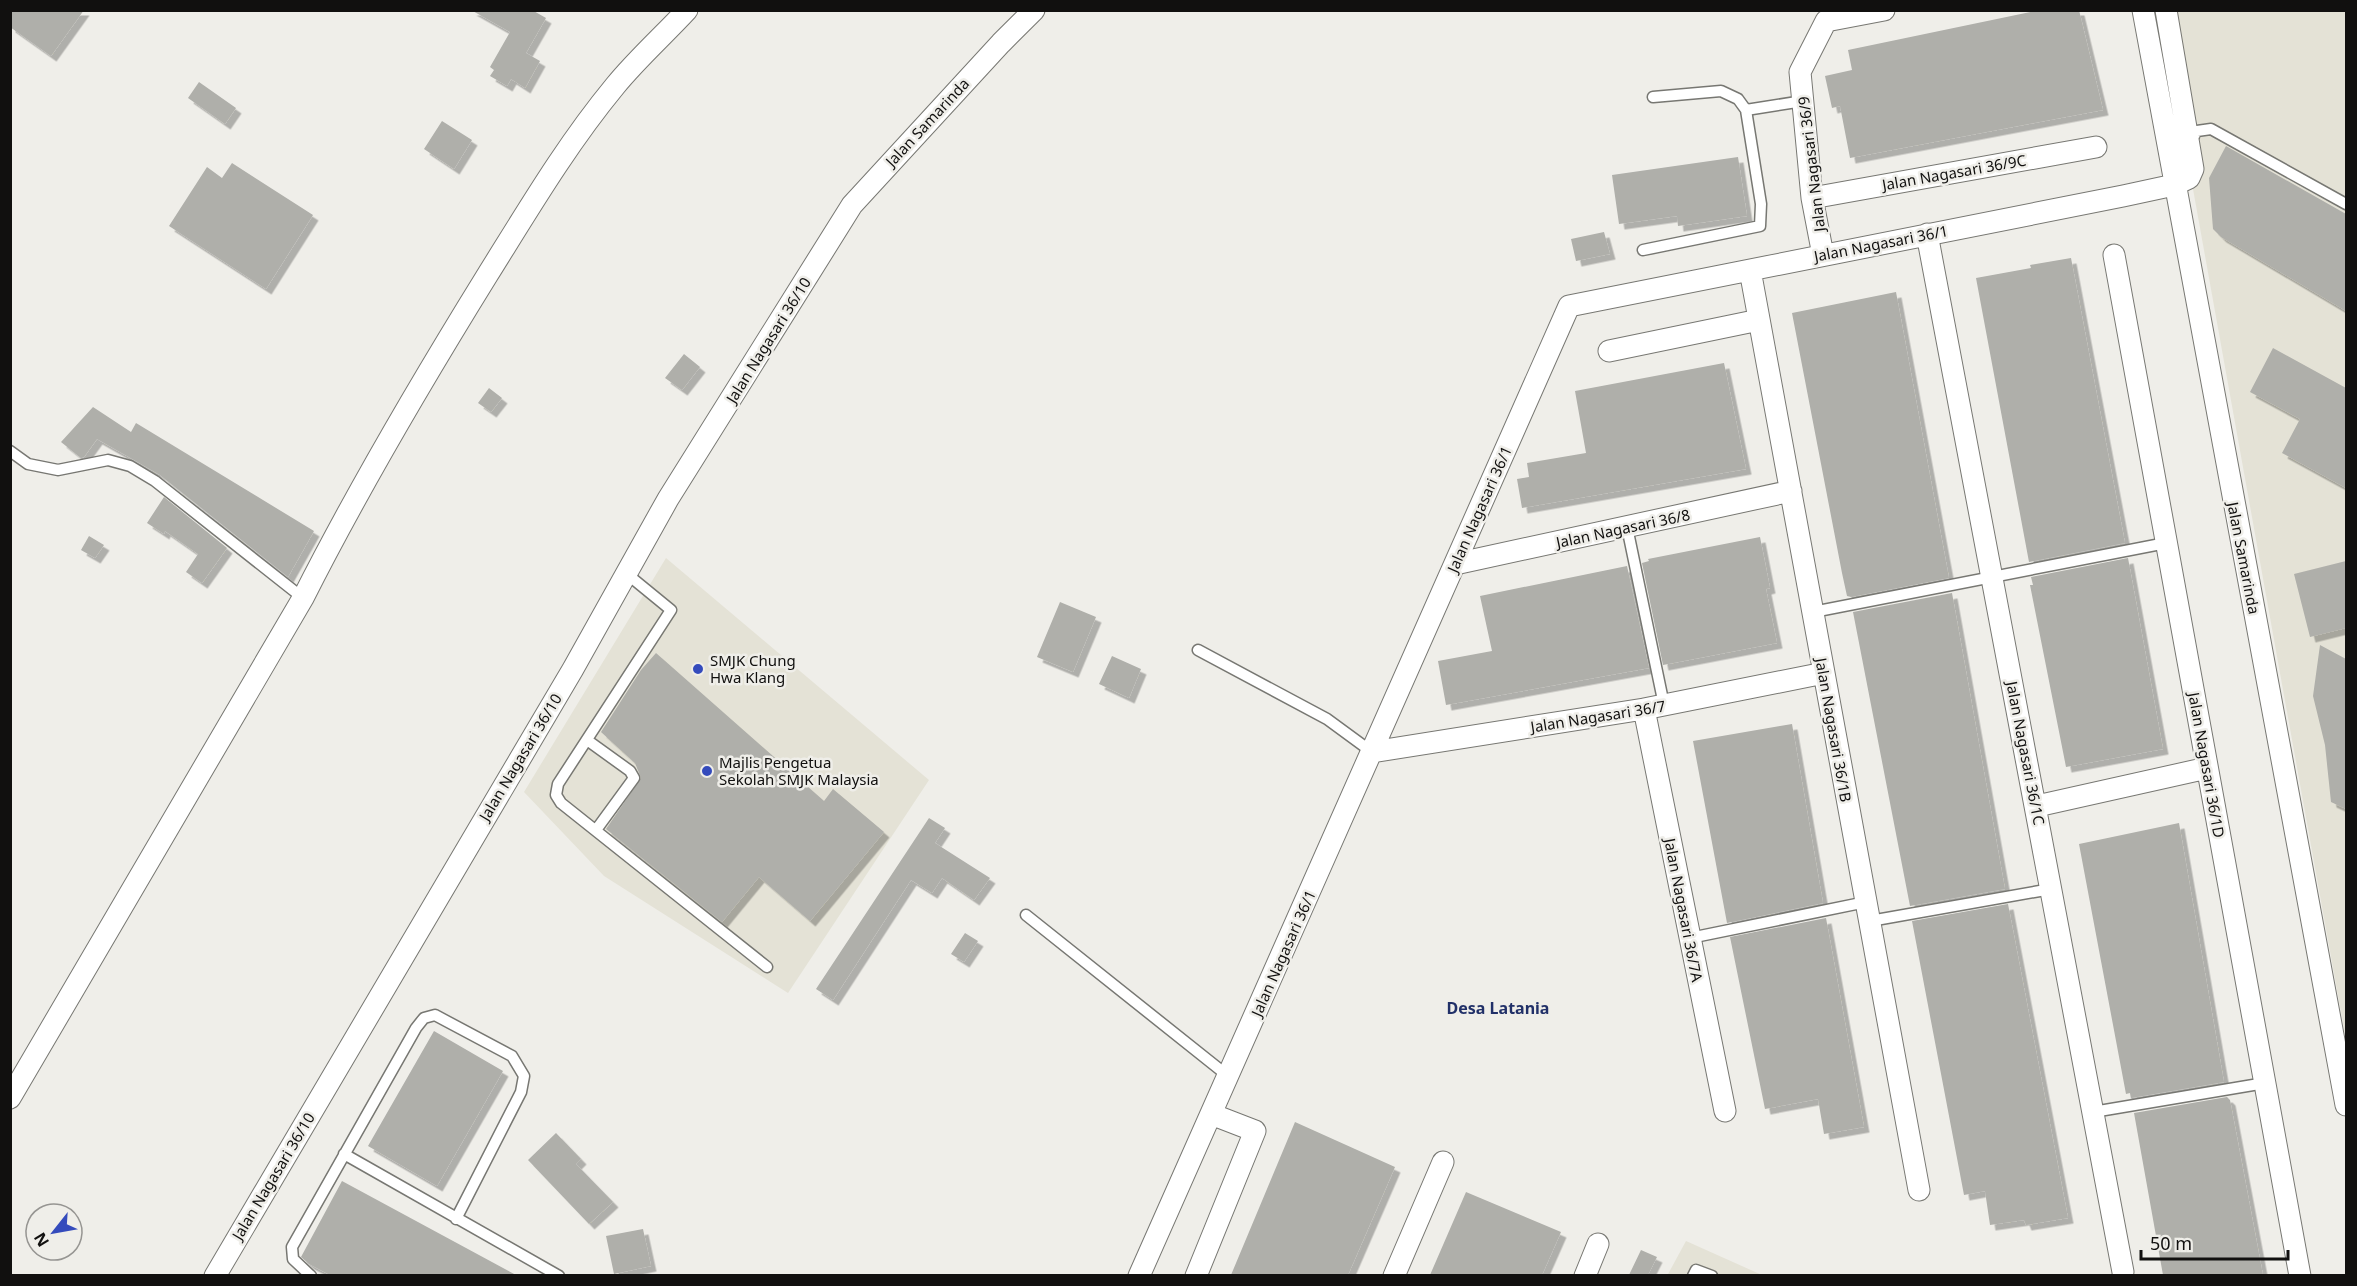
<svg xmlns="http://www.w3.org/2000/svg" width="2357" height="1286" font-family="'Noto Sans',sans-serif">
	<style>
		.built { fill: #e4e2d6 }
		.building { fill: #afafaa; filter: url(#shadow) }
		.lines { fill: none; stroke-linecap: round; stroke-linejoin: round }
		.lane-casing { stroke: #777772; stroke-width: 13 }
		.street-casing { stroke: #777772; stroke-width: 23 }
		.lane { stroke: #fff; stroke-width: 10 }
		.street { stroke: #fff; stroke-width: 21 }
		.poi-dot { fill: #344bbc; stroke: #efeee9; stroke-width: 2 }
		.labels { text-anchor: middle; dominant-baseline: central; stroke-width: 5; stroke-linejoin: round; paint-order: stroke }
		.street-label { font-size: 15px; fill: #11100f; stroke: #efeee9 }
		.poi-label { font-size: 15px; fill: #11100f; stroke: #efeee9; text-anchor: start }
		.neighbourhood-label { font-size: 16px; font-weight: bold; fill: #213068; stroke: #efeee9 }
	</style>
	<defs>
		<filter id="shadow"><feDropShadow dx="5.5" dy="5.5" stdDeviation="0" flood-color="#0004"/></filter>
	</defs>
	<rect width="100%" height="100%" fill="#efeee9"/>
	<path class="built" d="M2161,11h185v1029z
		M666,558l263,222 -141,213 -184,-117 -80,-84z
		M1686,1241l76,34 -95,1z"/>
	<path class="building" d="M10,10h74l-33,46 -41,-29z
		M471,10h61l14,8 -20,35 14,8 -15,27 -14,-9 -4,7 -17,-10 4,-6 -4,-3 20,-35z
		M2040,10h39l24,100 -253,48 -10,-52 -8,2 -7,-32 27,-6 -4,-20z
		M199,82l37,26 -11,16 -37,-26z
		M442,121l30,19 -18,29 -30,-20z
		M2226,146l120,68v97l-125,-74 -8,-8 -4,-51z
		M1738,157l9,59 -69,10 -1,-10 -58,8 -7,-49z
		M232,163l81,52 -47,74 -97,-63 38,-59 15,11z
		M1604,232l6,22 -34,7 -5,-22z
		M2071,258l54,285 -96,19 -53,-284 55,-10 -1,-3z
		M1896,292l53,286 -98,19 -4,-1 -5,-23 -50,-260z
		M2273,348l73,40v100l-64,-35 18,-34 -50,-27z
		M684,354l16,13 -18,23 -17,-12z
		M1724,363l22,106 -224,39 -5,-29 12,-2 -2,-14 59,-10 -11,-62z
		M489,388l13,10 -11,14 -13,-9z
		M93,407l38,25 5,-9 178,108 -26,46 -128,-102 -26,-15 -37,-21 -13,18 -3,1 -20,-16z
		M164,497l63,51 -25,35 -16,-11 12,-18 -33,-23 -1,3 -17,-11z
		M89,536l15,9 -9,13 -14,-8z
		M1760,537l10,51 -4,1 11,54 -114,22 -21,-102 7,-2 -1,-2z
		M2128,558l35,191 -97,18 -36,-182h3l-2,-8z
		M2346,561v67l-36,9 -16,-63z
		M1627,566l22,102 -203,37 -8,-44 54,-10 -12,-55z
		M1952,593l53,296 -95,17 -57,-294z
		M1060,602l36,15 -23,55 -36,-15z
		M2320,645l26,14v150l-15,-7 -6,-57 -12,-49z
		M656,653l168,148 9,-12 51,43 -74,89 -51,-44 -37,45 -116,-93 35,-51 -6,-15 -34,-31 40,-62z
		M1112,656l29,13 -12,29 -30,-14z
		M1792,724l31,179 -96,20 -34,-182z
		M929,818l16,10 -10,15 55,35 -16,22 -32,-22 -10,15 -21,-13 -78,120 -17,-11z
		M2179,823l45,259 -93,16 -1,-5 -4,1 -47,-250z
		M2008,904l60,314 -42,7 -2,-5 -34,5 -5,-34 -21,4 -52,-274z
		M1826,918l38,209 -40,7 -6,-35 -53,10 -35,-172z
		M965,933l13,8 -14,21 -13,-8z
		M434,1031l69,40 -66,115 -69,-40z
		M2227,1097l3,3 33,175h-100l-29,-162z
		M1295,1122l100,45 -47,108h-117z
		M556,1133l25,26 -5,5 37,38 -24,22 -61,-64z
		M342,1181l174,94h-186l-21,-11 -8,-7z
		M1466,1192l95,40 -19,43h-112z
		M643,1229l8,37 -37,8 -8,-38z
		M1641,1250l16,7 -9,18h-19z"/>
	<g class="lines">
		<defs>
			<path id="lane" d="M1653,97l68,-6 17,8 8,11
				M2190,142l7,-11 14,-2 135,75
				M1643,250l117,-24 1,-22 -15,-94 57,-9
				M10,451l18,13 30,6 50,-10 22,6 25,15 148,117
				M1627,527l37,178
				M627,574l44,36 -113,174 -2,11 5,8 206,164
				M1813,612l353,-69
				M1198,650l129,69 45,33
				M587,740l43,31 4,7 -38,52
				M1026,915l202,161
				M1870,921l181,-32
				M1690,938l176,-36
				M2093,1112l172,-29
				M344,1154l215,122
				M311,1276l-18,-17 -1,-12 124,-219 8,-10 11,-3 77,41 12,20 -3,16 -65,127
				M1693,1276l3,-6 16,6"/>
			<path id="street" d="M2143,10l203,1095
				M1812,198l284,-51
				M1927,234l196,1038
				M1823,255l-11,-57 -12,-126 26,-51 58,-11
				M2114,255l186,1021
				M1750,270l169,920
				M1609,351l150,-31
				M1455,564l336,-73
				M1644,709l81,402
				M1372,752l272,-43 180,-36
				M2037,806l170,-38
				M10,1098l293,-500c56,-111 120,-219 185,-324 40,-64 79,-130 127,-188 22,-27 49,-51 72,-76
				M215,1276l358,-607 95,-170 184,-294 149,-162 33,-33
				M1139,1276l430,-970 554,-110 51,-11 15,-7 4,-9 -27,-159
				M1196,1276l59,-145 -44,-17
				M1394,1276l49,-114
				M1585,1276l13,-32"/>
		</defs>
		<use href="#lane" class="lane-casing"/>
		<use href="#street" class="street-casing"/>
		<use href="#lane" class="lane"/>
		<use href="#street" class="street"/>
	</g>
	<g class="poi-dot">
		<circle cx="698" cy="669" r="6"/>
		<circle cx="707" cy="771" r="6"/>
	</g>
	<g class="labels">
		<g class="street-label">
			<text transform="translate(927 122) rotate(-47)">Jalan Samarinda</text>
			<text transform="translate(1811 164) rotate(-97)">Jalan Nagasari 36/9</text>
			<text transform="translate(1954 172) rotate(-10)">Jalan Nagasari 36/9C</text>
			<text transform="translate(1881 243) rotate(-11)">Jalan Nagasari 36/1</text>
			<text transform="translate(768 340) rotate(-58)">Jalan Nagasari 36/10</text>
			<text transform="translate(1479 509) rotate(-66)">Jalan Nagasari 36/1</text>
			<text transform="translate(1623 528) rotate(-12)">Jalan Nagasari 36/8</text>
			<text transform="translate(2244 558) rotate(79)">Jalan Samarinda</text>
			<text transform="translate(1598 716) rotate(-9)">Jalan Nagasari 36/7</text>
			<text transform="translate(1834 730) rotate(80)">Jalan Nagasari 36/1B</text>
			<text transform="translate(2026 753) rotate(79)">Jalan Nagasari 36/1C</text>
			<text transform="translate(520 757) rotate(-59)">Jalan Nagasari 36/10</text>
			<text transform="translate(2207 765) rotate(80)">Jalan Nagasari 36/1D</text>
			<text transform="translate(1684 910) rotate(79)">Jalan Nagasari 36/7A</text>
			<text transform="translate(1283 953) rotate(-66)">Jalan Nagasari 36/1</text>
			<text transform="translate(273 1176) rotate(-59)">Jalan Nagasari 36/10</text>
		</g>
		<g class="poi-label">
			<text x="710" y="660">SMJK Chung<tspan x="710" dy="17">Hwa Klang</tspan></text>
			<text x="719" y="762">Majlis Pengetua<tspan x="719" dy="17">Sekolah SMJK Malaysia</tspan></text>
		</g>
		<g class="neighbourhood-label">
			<text x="1498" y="1008">Desa Latania</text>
		</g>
	</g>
	<rect width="2357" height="1286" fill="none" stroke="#11100f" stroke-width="24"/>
	<g transform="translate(54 1232) rotate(239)"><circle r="28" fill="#efeee9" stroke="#969592" stroke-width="1.5"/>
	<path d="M0-4.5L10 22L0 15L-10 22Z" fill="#344bbc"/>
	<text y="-9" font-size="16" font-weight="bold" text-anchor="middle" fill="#11100f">N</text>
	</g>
	<path d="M2141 1250v9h147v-9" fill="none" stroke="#11100f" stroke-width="3"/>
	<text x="2150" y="1250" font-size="18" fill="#11100f" stroke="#efeee9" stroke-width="4.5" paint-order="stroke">50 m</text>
</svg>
